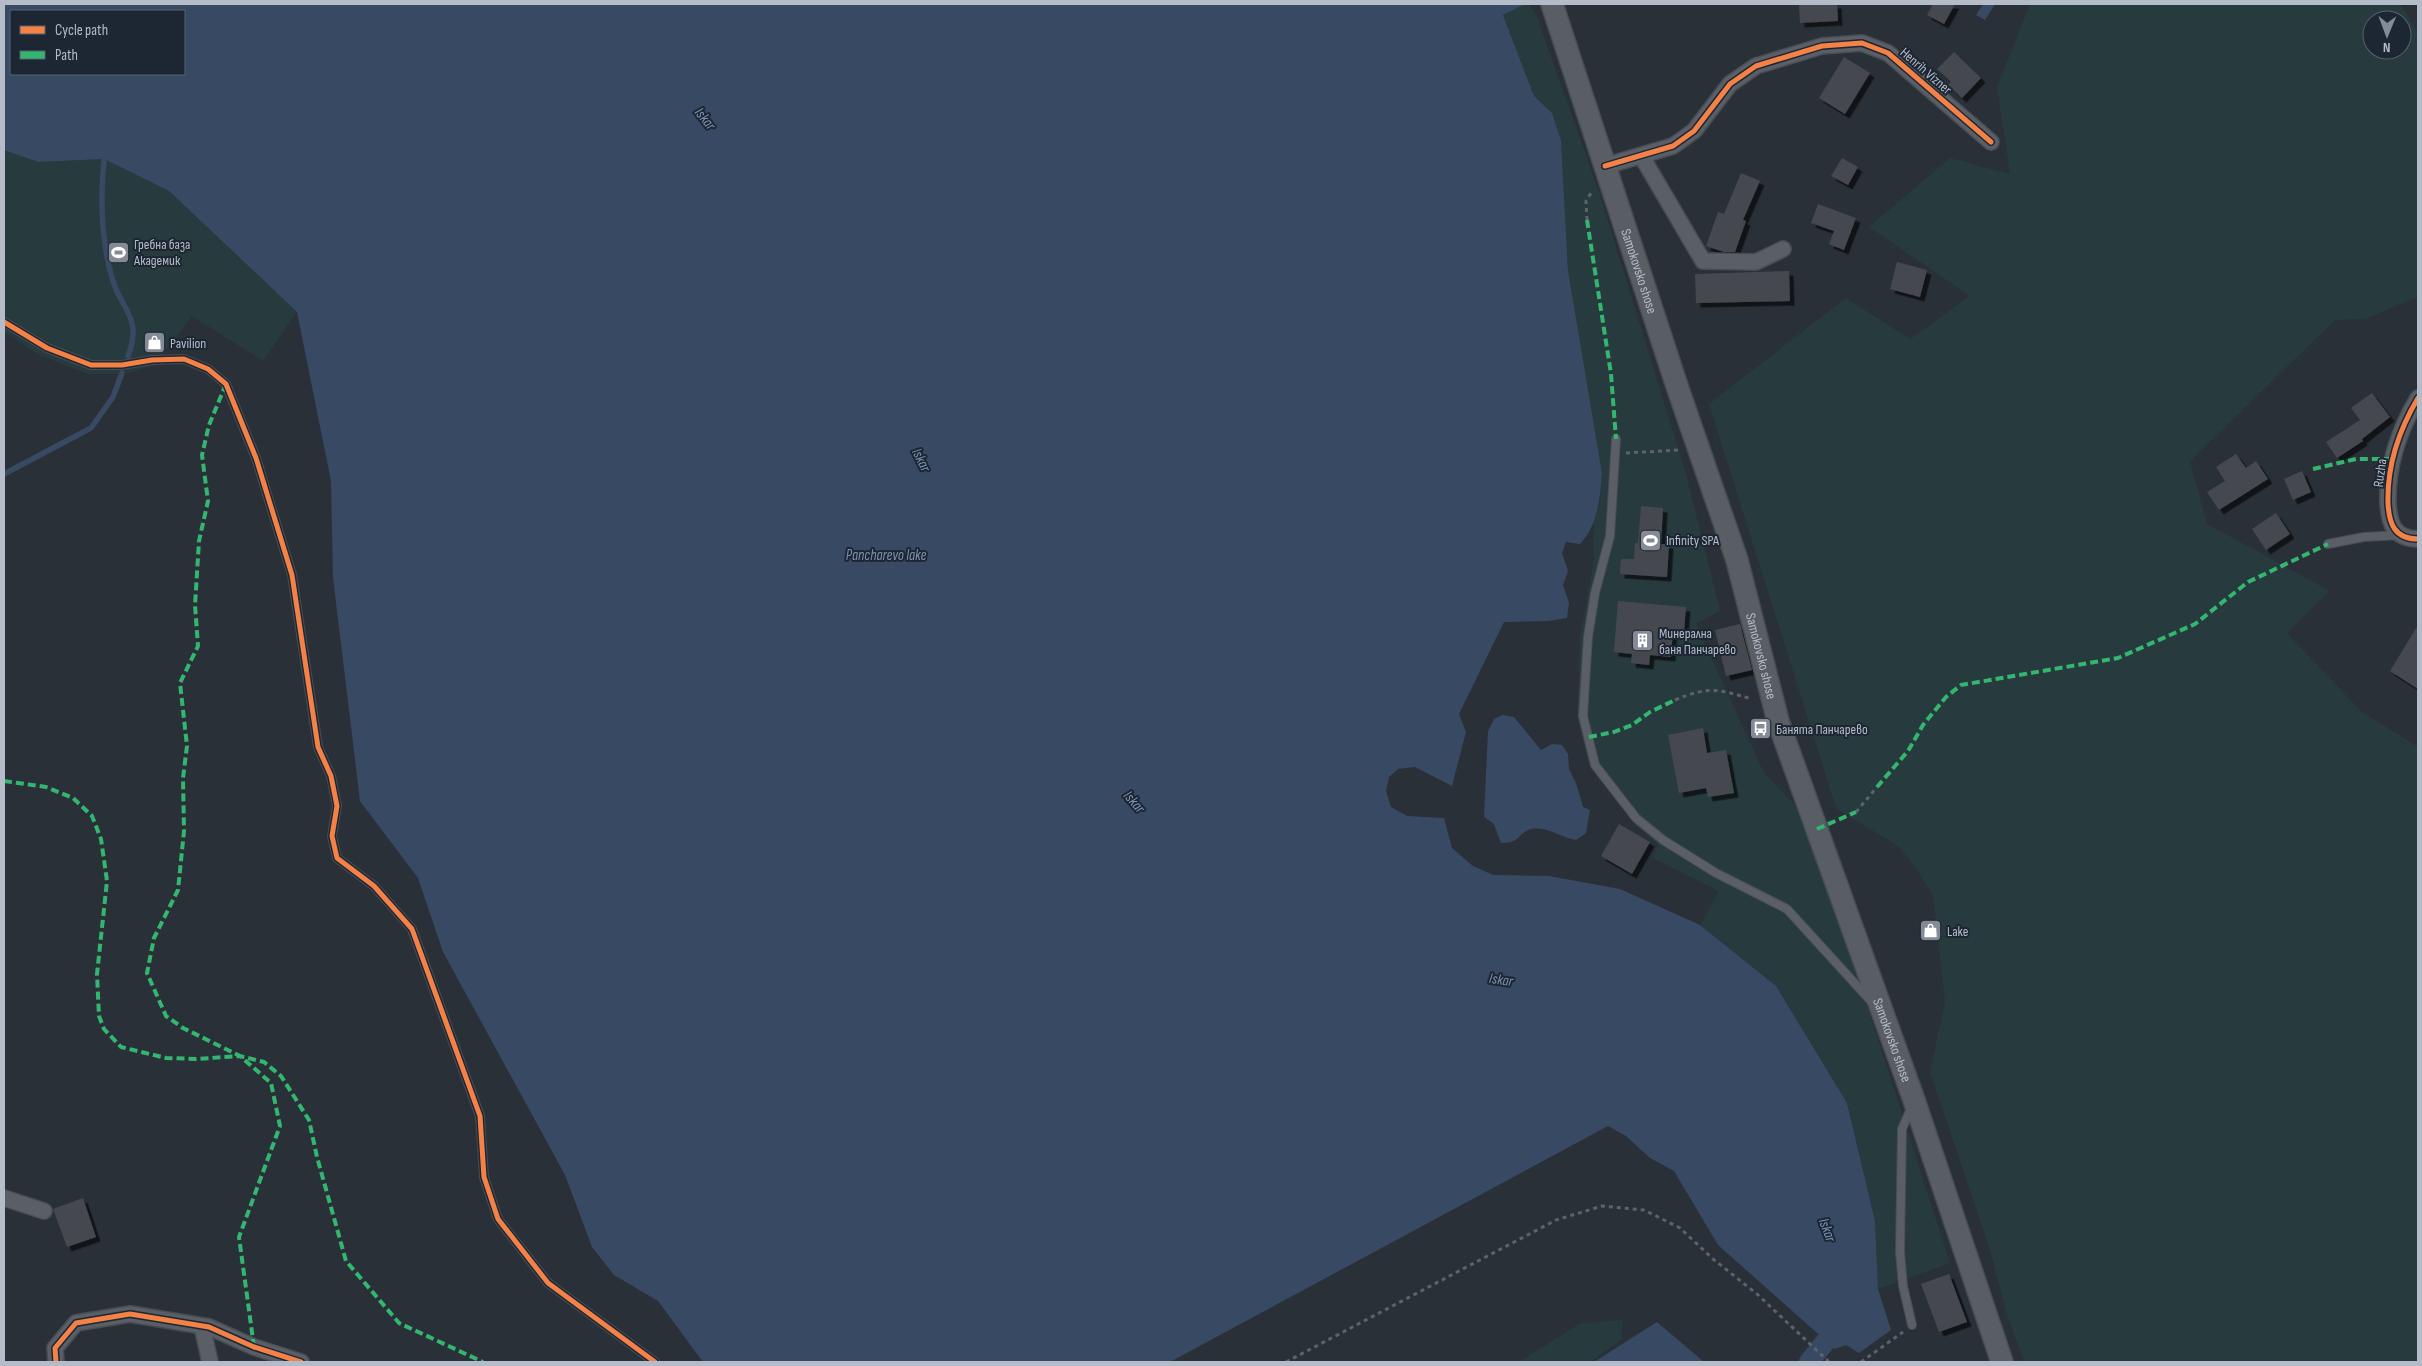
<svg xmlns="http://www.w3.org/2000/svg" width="2422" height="1366" font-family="'Sofia Sans Condensed',sans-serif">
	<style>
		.green { fill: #273a3e; fill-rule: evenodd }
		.water { fill: #384963; fill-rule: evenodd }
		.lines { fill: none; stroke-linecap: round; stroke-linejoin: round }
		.stream { stroke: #384963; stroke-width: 5.5 }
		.canal { stroke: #384963; stroke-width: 20 }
		.building { fill: #444950; filter: url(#shadow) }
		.service-casing { stroke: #484c53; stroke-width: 10 }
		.minor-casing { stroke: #484c53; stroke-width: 18 }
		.secondary-casing { stroke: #484c53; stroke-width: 24 }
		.path { stroke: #5d636a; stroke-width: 3; stroke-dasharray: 4 4; stroke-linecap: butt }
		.service { stroke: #5a5e66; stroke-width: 8 }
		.minor { stroke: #5a5e66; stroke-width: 15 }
		.secondary { stroke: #595d64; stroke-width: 21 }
		.quiet { stroke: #33b770; stroke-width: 4; stroke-dasharray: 8 4; stroke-linecap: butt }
		.cycleway-casing { stroke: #1d2633; stroke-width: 8 }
		.cycleway { stroke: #f48246; stroke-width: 5 }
		.labels { text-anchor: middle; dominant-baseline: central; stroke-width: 4; stroke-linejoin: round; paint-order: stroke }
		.street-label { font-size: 14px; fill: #b4bcc9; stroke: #1d2633 }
		.poi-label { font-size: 14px; fill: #b4bcc9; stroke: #1d2633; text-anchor: start }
		.water-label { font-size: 15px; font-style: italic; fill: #7c92b1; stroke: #1d2633 }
	</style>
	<defs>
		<filter id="shadow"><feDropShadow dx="4.5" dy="4.5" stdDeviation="0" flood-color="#0009"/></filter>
	</defs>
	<rect width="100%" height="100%" fill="#2a3038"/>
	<path class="green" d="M1525,4h4l8,13 62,175 85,275 36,144 -24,13 68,149 30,31 41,101 115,358 -72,26 -3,-68 -28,-118 -71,-117 -76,-61 19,-34 -66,-33 5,-14 -22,-19 -46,-58 -13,-51 3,-79 13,-72 1,-41 6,-24 2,-27 -34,-202 -7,-131 -9,-27 -18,-17 -31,-82z
		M2030,4h370l18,28v265l-53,22 -30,1 -145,141 17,63 123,67 -43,42 74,78 57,36v615h-394l-17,-47 -17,-65 -60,-178 15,-70 -12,-106 -17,-28 -18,-22 -62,-38 -127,-404 137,-106 64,41 60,-43 -101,-69 81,-69 60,16 -13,-87zM2372,20h30v30h-30z
		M4,150l34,12 66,-3 65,32 128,121 -34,49 -71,-45 -38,50 -31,8h-35l-49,-19 -35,-23z
		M1622,1320v19l-32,23h-71l60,-38z"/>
	<path class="water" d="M4,4h1521l-22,11 31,81 18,17 9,27 7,131 34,202c-2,26 -4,52 -22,71l-14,-2 -4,11 6,18 -5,14 6,18 -2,15 -19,3 -44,1 -45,92 7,18 -14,54 -37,-19 -17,2 -9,8 -3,14 5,16 16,9 37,2 8,30 21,18 20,9 56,1 71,13 80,36 76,61 71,117 28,118 3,68 13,41 -32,23 -13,-8 -11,4 -117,-104 -44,-74 -24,-13 -24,-22 -18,-10 -438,236h-467l-45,-61 -44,-26 -22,-28 -27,-72 -122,-223 -25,-74 -58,-77 -27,-223 -2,-97 -34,-169 -128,-121 -65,-32 -66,3 -34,-12zM11,11h173v63h-173z
		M1983,4h12l-10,16 -9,-5z
		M1503,715l11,2 27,33 11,-6 10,1 6,9 1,15 7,14 7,24 7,3 -4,23 -10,7c-14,-2 -32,-15 -45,-11 -15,5 -10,14 -30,14l-7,-19 -10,-7 4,-86 6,-12z
		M1657,1322l47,40h-110z"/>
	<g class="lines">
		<path class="stream" d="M105,152c-5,41 -4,87 7,126 9,32 31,39 16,78
			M4,474l87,-46 22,-31 9,-24"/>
		<path class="canal" d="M1809,1362l17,-21"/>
	</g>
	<path class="building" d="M1799,4h38l1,17 -38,2z
		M1933,4h22l-11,20 -17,-9z
		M1954,52l27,26 -19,20 -14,-13 3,-3 -14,-13z
		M1844,57l26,16 -25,41 -26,-16z
		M1842,158l16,9 -10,18 -17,-9z
		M1741,173l19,8 -17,39 3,1 -11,31h-11l-18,-6 12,-34 6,2z
		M1818,204l38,14 -12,32 -15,-6 5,-13 -23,-8z
		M1897,262l30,8 -7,27 -30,-8z
		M1789,271l1,30 -94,2 -1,-29z
		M2372,393l18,24 -28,22 1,2 -26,17 -11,-16 34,-22 -9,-12z
		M2236,454l10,14 10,-7 12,18 -49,31 -12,-18 18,-11 -9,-14z
		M2302,471l9,21 -18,8 -9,-21z
		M1641,506l22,2 -2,36h8l-2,33 -47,-3 1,-15h13l1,-16h3z
		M2276,513l14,21 -24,16 -14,-21z
		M1618,601l68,6 -2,24 -11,-2 -2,28 -21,-2 -1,10 -18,-2 1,-9 -18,-2z
		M1740,624l12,46 -26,6 -11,-46z
		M2418,625v64l-28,-18z
		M1703,728l4,25 19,-3 8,43 -26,4 -2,-9 -27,5 -11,-58z
		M1619,824l31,18 -18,32 -31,-18z
		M83,1198l13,39 -29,10 -14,-38z
		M1949,1274l18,48 -28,10 -18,-48z"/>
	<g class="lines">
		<defs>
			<path id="service" d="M4,322l43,26 44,17h31l30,-5 32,-1 24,10 18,15 30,74 36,117 26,172 13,29 6,30 -5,30 5,22 37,28 38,43 68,187 4,61 14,42 50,64 107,79
				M1616,439l-6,97 -15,57 -7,44 -5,79 12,49 41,53 27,22 53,33 71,36 83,91
				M2328,544l36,-7 37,-2
				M1912,1106l-10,23 -2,123 3,34 9,39"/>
			<path id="minor" d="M1642,157l61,104 53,1 27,-13
				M1605,166l68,-20 21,-15 36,-47 26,-18 66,-20 40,-3 26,10 103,89
				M2418,398c-19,32 -31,68 -30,105 1,20 6,36 30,36
				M4,1198l40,13
				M202,1326l8,36
				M56,1362l-1,-14 21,-25 54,-9 79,13 45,20 47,15"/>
			<g id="secondary">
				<path id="s1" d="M1552,4l125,382 60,174 41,161 136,379 88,262"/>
			</g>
		</defs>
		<use href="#service" class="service-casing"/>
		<use href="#minor" class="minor-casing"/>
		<use href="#secondary" class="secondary-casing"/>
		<path class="path" d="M1587,220l-1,-19 7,-11
			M1626,453l54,-3
			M1675,700c34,-14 42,-11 77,-1
			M1856,812l21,-25
			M1286,1362l270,-142 46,-14 42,4 36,18 33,31 44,35 72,68
			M1861,1362l42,-30"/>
		<use href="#service" class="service"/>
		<use href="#minor" class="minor"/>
		<use href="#secondary" class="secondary"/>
		<path class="quiet" d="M1587,220l24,154 5,65
			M226,384l-17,41 -7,30 6,46 -9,40 -4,64 3,41 -18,37 7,63 -4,32 1,53 -6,59 -24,48 -7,35 19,43 17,12 57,28 31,27 9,43 -41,111 15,110
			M2313,469l43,-10h36
			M1589,737l25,-5 18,-7 18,-13 25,-12
			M4,781l42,6 27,11 19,18 9,23 6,42 -10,93 2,42 5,13 17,18 45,11 30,1 44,-3 24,6 17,14 28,44 8,37 29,104 53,62 84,39
			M1877,787l31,-36 15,-26 23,-28 15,-12 157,-27 77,-34 53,-42 80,-38
			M1817,829l39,-17"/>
		<defs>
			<path id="cycleway" d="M1605,166l68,-20 21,-15 36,-47 26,-18 66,-20 40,-3 26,10 103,89
				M4,322l43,26 44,17h31l30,-5 32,-1 24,10 18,15 30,74 36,117 26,172 13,29 6,30 -5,30 5,22 37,28 38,43 68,187 4,61 14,42 50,64 107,79
				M2418,398c-19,32 -31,68 -30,105 1,20 6,36 30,36
				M56,1362l-1,-14 21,-25 54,-9 79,13 45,20 47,15"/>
		</defs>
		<use href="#cycleway" class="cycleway-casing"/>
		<use href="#cycleway" class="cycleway"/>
	</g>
	<defs>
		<symbol id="stadium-square" viewBox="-11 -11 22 22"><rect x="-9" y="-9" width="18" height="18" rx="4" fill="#848b96" stroke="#1d2633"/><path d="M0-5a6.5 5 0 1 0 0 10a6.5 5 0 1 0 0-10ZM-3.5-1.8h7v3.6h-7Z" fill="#fff"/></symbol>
		<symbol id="shop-square" viewBox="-11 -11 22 22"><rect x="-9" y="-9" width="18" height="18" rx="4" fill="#848b96" stroke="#1d2633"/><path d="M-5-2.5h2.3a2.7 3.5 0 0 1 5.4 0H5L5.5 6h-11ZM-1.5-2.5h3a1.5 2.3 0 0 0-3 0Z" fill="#fff"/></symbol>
		<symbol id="building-square" viewBox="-11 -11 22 22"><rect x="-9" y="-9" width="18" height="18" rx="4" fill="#848b96" stroke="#1d2633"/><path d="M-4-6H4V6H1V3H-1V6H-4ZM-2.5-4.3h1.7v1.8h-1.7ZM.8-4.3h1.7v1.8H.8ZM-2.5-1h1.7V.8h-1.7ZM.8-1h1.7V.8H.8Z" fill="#fff"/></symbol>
		<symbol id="bus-square" viewBox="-11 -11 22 22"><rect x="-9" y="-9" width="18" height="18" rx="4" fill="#848b96" stroke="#1d2633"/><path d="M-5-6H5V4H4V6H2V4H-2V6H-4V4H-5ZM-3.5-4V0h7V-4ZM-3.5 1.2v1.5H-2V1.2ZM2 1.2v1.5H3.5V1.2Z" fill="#fff"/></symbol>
	</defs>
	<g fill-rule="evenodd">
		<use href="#stadium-square" x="106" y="240" width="25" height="25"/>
		<use href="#shop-square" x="142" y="330" width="25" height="25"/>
		<use href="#stadium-square" x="1638" y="528" width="25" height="25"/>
		<use href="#building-square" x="1630" y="628" width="25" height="25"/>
		<use href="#bus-square" x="1748" y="716" width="25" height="25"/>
		<use href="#shop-square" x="1918" y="918" width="25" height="25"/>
	</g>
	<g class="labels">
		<g class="street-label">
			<text transform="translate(1926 71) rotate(41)">Henrih Vizner</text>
			<text stroke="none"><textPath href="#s1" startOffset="281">Samokovsko shose</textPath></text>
			<text transform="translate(2380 473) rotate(-82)">Ruzha</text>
			<text stroke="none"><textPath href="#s1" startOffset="685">Samokovsko shose</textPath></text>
			<text stroke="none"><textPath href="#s1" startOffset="1091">Samokovsko shose</textPath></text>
		</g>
		<g class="poi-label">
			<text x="134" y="244">Гребна база<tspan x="134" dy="16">Академик</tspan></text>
			<text x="170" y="343">Pavilion</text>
			<text x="1666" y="540">Infinity SPA</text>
			<text x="1659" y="633">Минерална<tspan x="1659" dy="16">баня Панчарево</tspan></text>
			<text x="1776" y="729">Банята Панчарево</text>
			<text x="1947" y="931">Lake</text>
		</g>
		<g class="water-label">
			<text transform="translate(705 119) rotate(51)">Iskar</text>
			<text transform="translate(921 460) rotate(63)">Iskar</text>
			<text x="886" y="555">Pancharevo lake</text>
			<text transform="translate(1134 802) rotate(49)">Iskar</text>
			<text transform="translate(1501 980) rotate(8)">Iskar</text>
			<text transform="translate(1827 1230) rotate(69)">Iskar</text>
		</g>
	</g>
	<rect width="2422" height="1366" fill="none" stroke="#b4bcc9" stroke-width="10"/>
	<rect x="10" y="10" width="175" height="65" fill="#1d2633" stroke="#59626f"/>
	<rect x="20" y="26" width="25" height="8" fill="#f48246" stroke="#59626f"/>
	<text x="55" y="35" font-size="15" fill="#b4bcc9">Cycle path</text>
	<rect x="20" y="51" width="25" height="8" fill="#33b770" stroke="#59626f"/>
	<text x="55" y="60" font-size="15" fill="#b4bcc9">Path</text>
	<g transform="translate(2387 35) rotate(181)"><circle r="24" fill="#1d2633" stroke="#59626f"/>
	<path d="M0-4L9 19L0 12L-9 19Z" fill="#848b96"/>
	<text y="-8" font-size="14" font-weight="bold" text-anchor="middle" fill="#b4bcc9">N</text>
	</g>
</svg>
